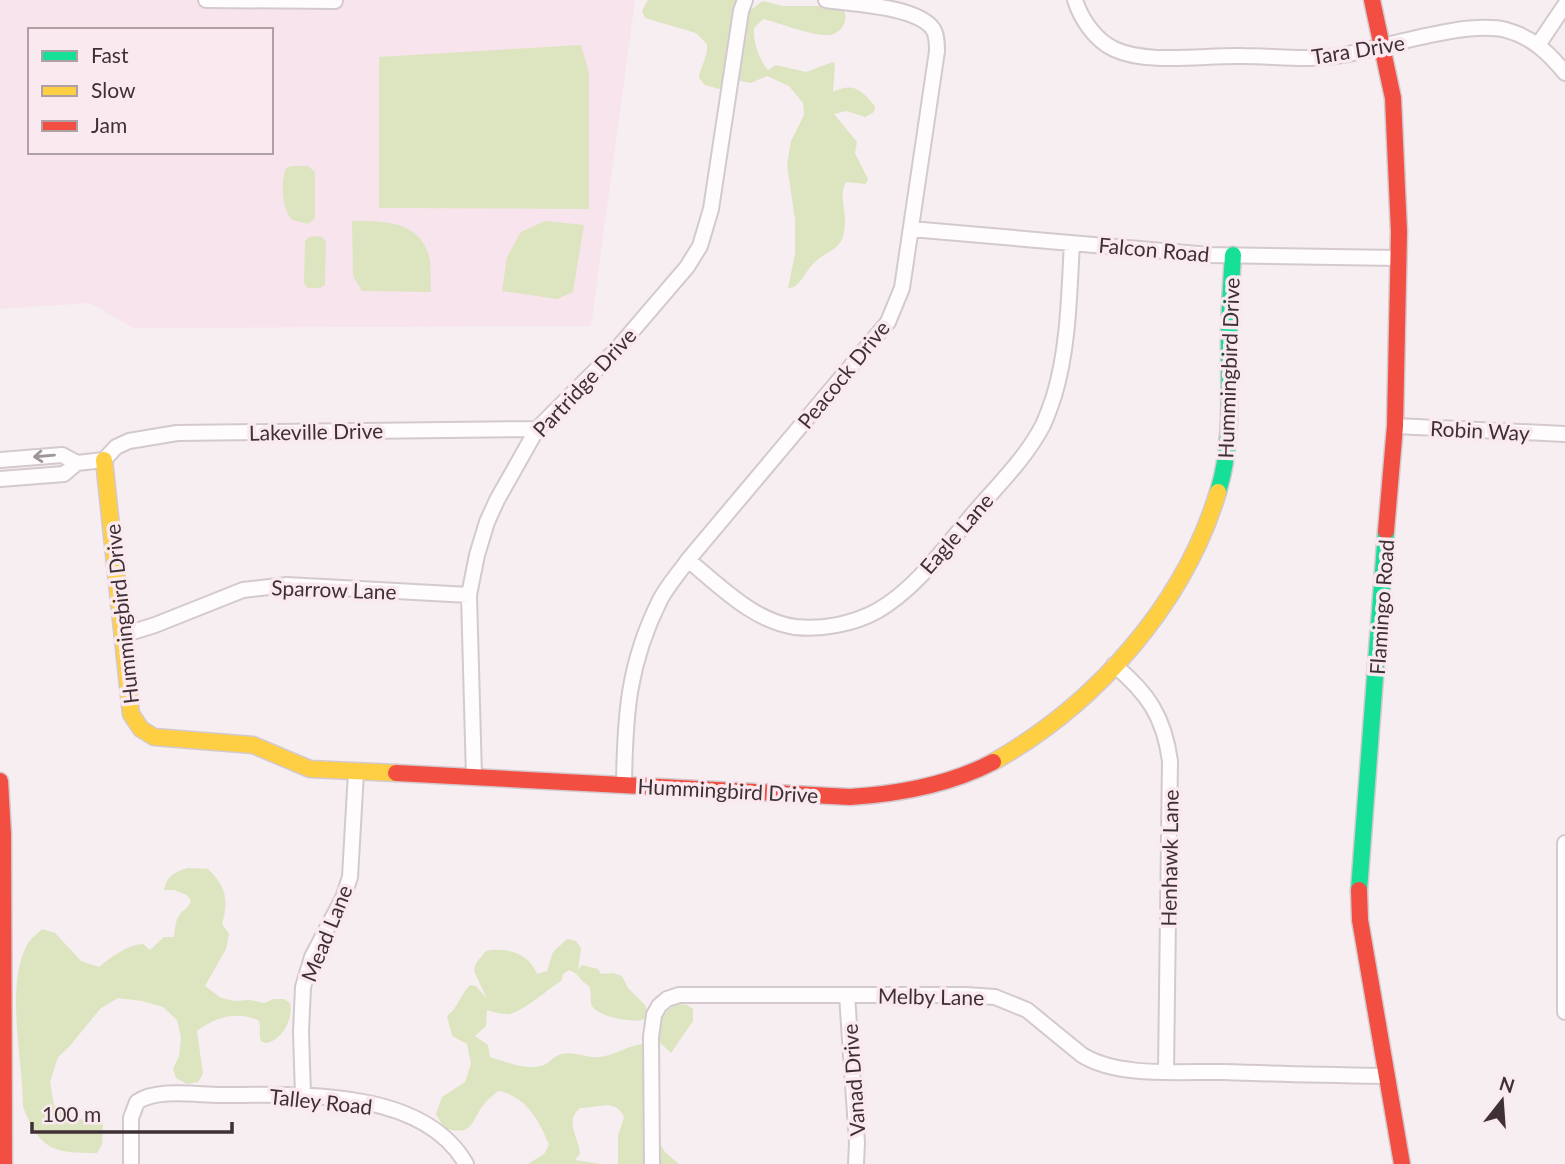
<svg xmlns="http://www.w3.org/2000/svg" width="1565" height="1164" font-family="Lato,sans-serif">
	<style>
		.built { fill: #f8e4ec; fill-rule: evenodd }
		.green { fill: #dde4c0 }
		.lines { fill: none; stroke-linecap: round; stroke-linejoin: round }
		.street-casing { stroke: #d4c9ce; stroke-width: 18 }
		.fast-casing { stroke: #d4c9ce; stroke-width: 19 }
		.slow-casing { stroke: #d4c9ce; stroke-width: 19 }
		.jam-casing { stroke: #d4c9ce; stroke-width: 19 }
		.street { stroke: #fefcfd; stroke-width: 14 }
		.fast { stroke: #16e098; stroke-width: 16 }
		.slow { stroke: #ffcf43; stroke-width: 16 }
		.jam { stroke: #f24e42; stroke-width: 16 }
		.oneway { stroke: #9e969a }
		.labels { text-anchor: middle; dominant-baseline: central; stroke-width: 7; stroke-linejoin: round; paint-order: stroke }
		.street-label { font-size: 21px; fill: #3f3036; stroke: #faeaf0 }
	</style>
	<rect width="100%" height="100%" fill="#f6eef1"/>
	<path class="built" d="M0,0h635l-44,326 -458,2 -43,-25 -90,6zM30,30h241v122h-241z"/>
	<path class="green" d="M648,0h102c-15,11 -23,26 -9,41h4l2,-4 -8,-15 3,-6 21,-15 19,5h55c17,6 6,29 -9,29 -18,1 -47,-12 -65,-16l-9,9c-1,15 5,31 14,42l8,-5 30,7 27,-10 2,2 -2,28c21,-10 27,-3 42,14l-1,6 -9,5 -19,-6 -12,3 23,28 -2,11 13,26 -2,5 -20,-2c-7,12 -1,25 -1,38 0,34 -17,27 -33,45 -7,8 -10,16 -18,22l-6,1 7,-34v-34l-8,-56 4,-23 13,-26 -1,-12 -14,-17 -22,-10 -16,7 -15,-3v-12l-8,15 -9,6 -14,-4 -6,-7c2,-13 9,-21 8,-34l-11,-11 -51,-15 -3,-7z
		M581,45l8,28v136l-210,-1v-151z
		M291,166h17l7,6v46l-7,6 -16,-4c-10,-12 -12,-37 -6,-52z
		M352,221c29,0 65,-1 76,32 4,11 2,27 3,39l-69,-1 -9,-15z
		M545,221l39,4 -11,67 -16,7 -55,-8 5,-34 14,-25z
		M320,236l6,5 -1,44 -5,3h-12l-4,-5 1,-42 4,-4z
		M188,868l20,1c18,17 21,31 14,55l7,10 -3,15 -21,37 16,12 14,3 15,-1 14,3 10,-4h10l6,4c4,14 -8,39 -25,40l-4,-2c-3,-8 1,-14 -3,-21 -23,-9 -42,-3 -61,11l6,43 -5,8 -11,2 -11,-6 -3,-9 6,-13 2,-19 -4,-17 -14,-13 -21,-6 -24,-3 -17,10 -33,40 -10,9 -8,25 4,23c14,9 26,18 43,14l6,4 -1,21 -5,9c-44,0 -57,-3 -74,-46 0,-47 -18,-121 4,-162 3,-6 10,-11 15,-16l13,4 26,28 18,6c12,-10 28,-22 44,-23l7,6 14,-13h10c1,-8 1,-16 6,-23 5,-6 8,-5 11,-13l-4,-6 -13,-5h-10c3,-14 10,-18 24,-22z
		M567,939l9,2 5,7 -3,22 4,-5 16,4 3,5 12,-1 9,3 6,12 17,17 3,6 -4,8c-10,5 -50,-3 -53,-15 -1,-6 1,-11 -2,-18 -8,-4 -10,-13 -20,-16l-6,4 -1,6c-12,8 -39,31 -52,34 -7,1 -16,-2 -23,-4l-1,16 -11,10 13,9 2,12c17,5 36,14 54,8 7,-3 10,-10 18,-11 14,-3 26,5 38,3 17,-2 29,-13 47,-13l11,17v13l-13,44 20,34 14,12h-61v-28l6,-19c-9,-20 -28,-8 -44,-9 -16,13 -1,30 0,46l-5,6 26,4h-73l16,-10 5,-9c-9,-24 -24,-50 -51,-54 -4,4 -9,7 -13,12 -15,18 -10,34 -41,25l-8,-14 6,-17 23,-15 6,-18 -4,-20 -15,-8 -5,-20c11,-8 13,-21 23,-31l6,1 11,13 -13,-28 2,-8 10,-12c21,-4 43,2 51,23l10,-3 6,-19z
		M677,1004l10,1 6,4v12l-22,32 -16,-15c1,-18 7,-24 22,-34z"/>
	<g class="lines">
		<defs>
			<path id="street" d="M206,0l129,1
				M1075,0c6,19 20,40 39,49 34,16 90,6 128,7 34,0 67,5 101,-1 44,-8 123,-35 163,-25 26,7 43,23 59,43
				M1538,45l27,-40
				M911,229l298,26 189,3
				M1395,426l170,8
				M0,460l62,-5 15,8 -13,11 -64,5
				M77,463l27,-3 12,-13 13,-6 48,-8 360,-4
				M688,560c31,25 65,61 107,67 27,3 58,-3 82,-16 39,-22 68,-64 97,-98 23,-27 52,-55 69,-88 4,-9 8,-20 11,-29 15,-50 15,-103 18,-153
				M123,635l32,-10 88,-35 44,-5 182,10
				M1114,665c34,28 50,52 56,96l-4,310
				M474,777l-5,-182 8,-40 10,-33 10,-22 40,-71 79,-79 71,-83 13,-21 11,-37 30,-198 4,-11
				M624,784c1,-69 4,-120 36,-184 7,-14 19,-27 28,-40l200,-238 14,-34 35,-237c0,-7 0,-16 -4,-22 -16,-23 -81,-25 -107,-29
				M1565,843v169
				M847,995l10,148 -1,21
				M303,1095l-2,-63 2,-45 9,-30 31,-59 7,-21 6,-105
				M131,1164v-46l6,-16c21,-14 59,-7 84,-7 76,0 201,-8 245,69
				M652,1164l-1,-127 3,-22 5,-9 8,-7 12,-4h287l29,2 32,13 55,45c37,23 99,16 142,17 54,2 108,3 162,4"/>
			<path id="fast" d="M1218,492c15,-48 11,-101 11,-150 0,-29 2,-58 4,-87
				M1359,890l27,-359"/>
			<path id="slow" d="M104,460l27,254 10,15 13,8 99,8 57,24 86,4
				M993,762c102,-57 191,-157 225,-270"/>
			<path id="jam" d="M1372,0l21,98 6,134 -4,194 -9,105
				M396,773l454,24c49,-3 99,-12 143,-35
				M0,781l3,53 1,330
				M1359,890l1,30 42,244"/>
		</defs>
		<use href="#street" class="street-casing"/>
		<use href="#fast" class="fast-casing"/>
		<use href="#slow" class="slow-casing"/>
		<use href="#jam" class="jam-casing"/>
		<use href="#street" class="street"/>
		<use href="#fast" class="fast"/>
		<use href="#slow" class="slow"/>
		<use href="#jam" class="jam"/>
	</g>
	<defs><path id="oneway-shaft" d="M-6 0H5M1.5-3L5.5 0L1.5 3" fill="none" stroke-width="1.6" stroke-linecap="round" stroke-linejoin="round" transform="scale(1.75)"/></defs>
	<use class="oneway" href="#oneway-shaft" transform="translate(44 456) rotate(175)"/>
	<g class="labels">
		<g class="street-label">
			<text transform="translate(1358 49) rotate(-9)">Tara Drive</text>
			<text transform="translate(1154 249) rotate(5)">Falcon Road</text>
			<text transform="translate(1228 368) rotate(-88)">Hummingbird Drive</text>
			<text transform="translate(843 374) rotate(-51)">Peacock Drive</text>
			<text transform="translate(584 382) rotate(-47)">Partridge Drive</text>
			<text transform="translate(1480 430) rotate(3)">Robin Way</text>
			<text transform="translate(316 431) rotate(-1)">Lakeville Drive</text>
			<text transform="translate(956 533) rotate(-49)">Eagle Lane</text>
			<text transform="translate(334 589) rotate(2)">Sparrow Lane</text>
			<text transform="translate(1381 607) rotate(-86)">Flamingo Road</text>
			<text transform="translate(121 614) rotate(-96)">Hummingbird Drive</text>
			<text transform="translate(728 790) rotate(3)">Hummingbird Drive</text>
			<text transform="translate(1169 858) rotate(-89)">Henhawk Lane</text>
			<text transform="translate(326 933) rotate(-68)">Mead Lane</text>
			<text transform="translate(931 996) rotate(1)">Melby Lane</text>
			<text transform="translate(853 1080) rotate(-94)">Vanad Drive</text>
			<text transform="translate(321 1101) rotate(6)">Talley Road</text>
		</g>
	</g>
	<rect x="28" y="28" width="245" height="126" fill="#faeaf0" stroke="#afa0a6" stroke-width="2"/>
	<rect x="42" y="51" width="35" height="10" fill="#16e098" stroke="#afa0a6" stroke-width="2"/>
	<text x="91" y="63" font-size="21" fill="#3f3036">Fast</text>
	<rect x="42" y="86" width="35" height="10" fill="#ffcf43" stroke="#afa0a6" stroke-width="2"/>
	<text x="91" y="98" font-size="21" fill="#3f3036">Slow</text>
	<rect x="42" y="121" width="35" height="10" fill="#f24e42" stroke="#afa0a6" stroke-width="2"/>
	<text x="91" y="133" font-size="21" fill="#3f3036">Jam</text>
	<g transform="translate(1502 1101) rotate(17)" stroke="#faeaf0" stroke-width="5" paint-order="stroke">
	<path d="M0-5L12 26L0 18L-12 26Z" fill="#3f3036"/>
	<text y="-10" font-size="19" font-weight="bold" text-anchor="middle" fill="#3f3036">N</text>
	</g>
	<path d="M32 1122v10h200v-10" fill="none" stroke="#3f3036" stroke-width="3.5"/>
	<text x="42" y="1122" font-size="21" fill="#3f3036" stroke="#faeaf0" stroke-width="5" paint-order="stroke">100 m</text>
</svg>
